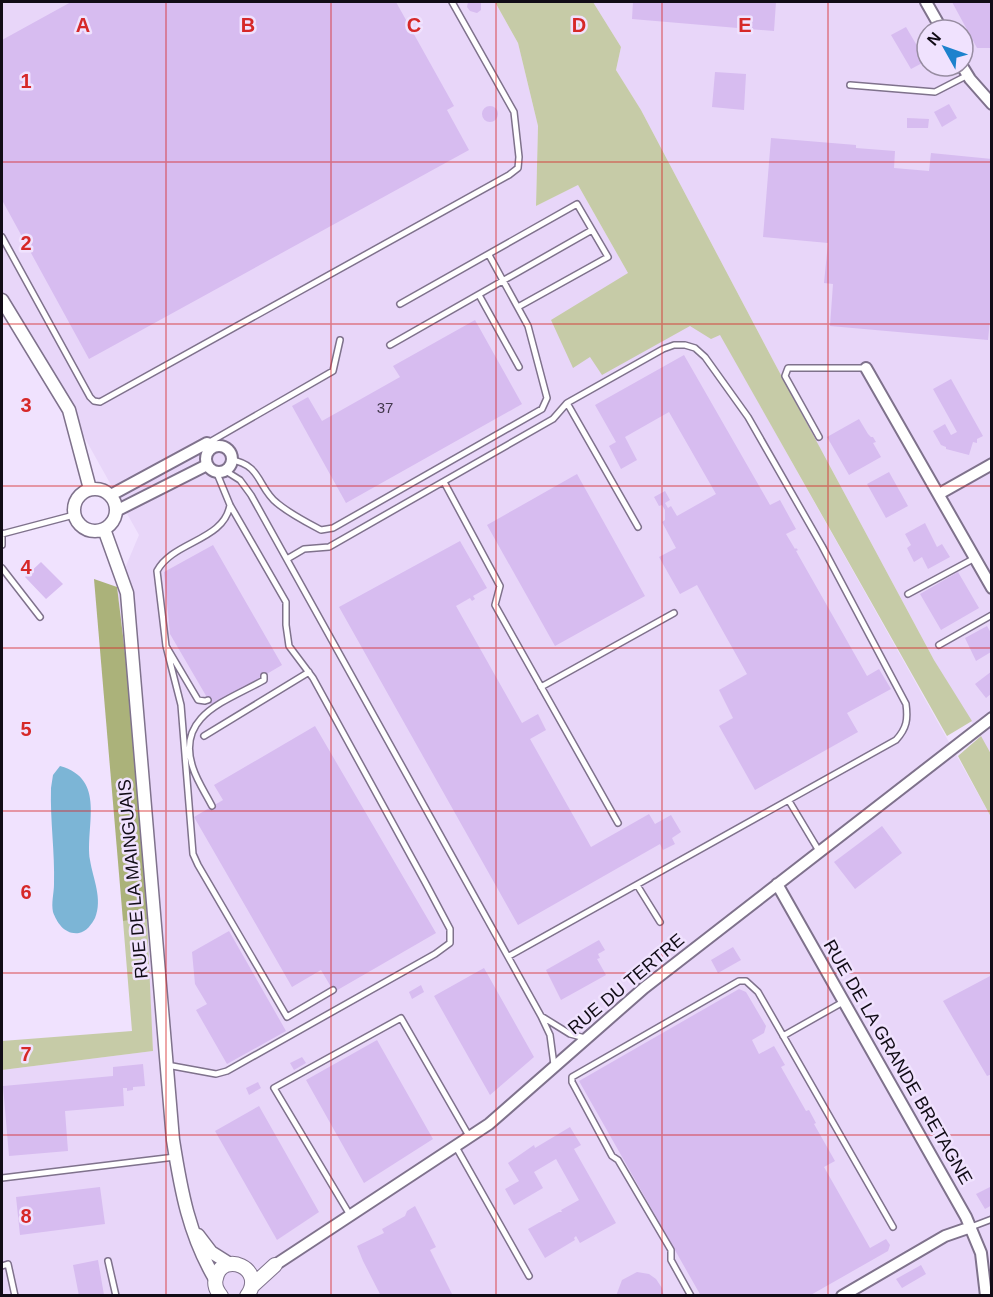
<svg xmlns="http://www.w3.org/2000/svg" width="993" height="1297" font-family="Arial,sans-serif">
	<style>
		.built { fill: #e8d6f9; fill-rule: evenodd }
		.green { fill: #c6cba7 }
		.forest { fill: #abb27a }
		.water { fill: #7cb5d6 }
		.building { fill: #d7bcf0 }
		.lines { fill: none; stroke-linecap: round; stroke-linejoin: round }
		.service-casing { stroke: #7f728c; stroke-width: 8 }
		.minor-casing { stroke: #7f728c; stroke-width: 14 }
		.tertiary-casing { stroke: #7f728c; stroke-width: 15 }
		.secondary-casing { stroke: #7f728c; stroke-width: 16 }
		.service { stroke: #fff; stroke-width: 5 }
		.minor { stroke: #fff; stroke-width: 10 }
		.tertiary { stroke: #fff; stroke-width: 12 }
		.secondary { stroke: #fff; stroke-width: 14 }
		.grid { fill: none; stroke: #d62828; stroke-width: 1.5; stroke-opacity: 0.55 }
		.labels { text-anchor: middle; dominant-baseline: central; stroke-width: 5; stroke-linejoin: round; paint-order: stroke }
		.number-label { font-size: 15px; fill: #42384c }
		.street-label { font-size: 18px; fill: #110c16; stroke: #f0e2fe }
		.grid-label { font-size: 20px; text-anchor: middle; font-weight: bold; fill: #d62828; stroke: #f0e2fe; stroke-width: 5; stroke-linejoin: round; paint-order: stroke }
	</style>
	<rect width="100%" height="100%" fill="#f0e2fe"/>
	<path class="built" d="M2,2h493l23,41 20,83 -2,80 42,-21 50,88 92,61 271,483v478h-989v-225l151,-19 -20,-340 -16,-124 22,-52 -137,-245z
		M593,2h398v752l-57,-94 -160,-298 -133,-252 -25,-40 5,-23zM927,30h36v36h-36z"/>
	<path class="green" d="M495,2h98l28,45 -5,23 25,40 133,252 160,298 38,61 -25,15 -227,-401 -9,4 -21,-13 -88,49 -12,-18 -17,11 -22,-48 77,-47 -50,-88 -42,21 2,-80 -20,-83z
		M981,736l10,18v63l-33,-61z
		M147,919l6,132 -151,19v-29l130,-10 -9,-110z"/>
	<path class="forest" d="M94,579l23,8c14,111 25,221 30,332l-24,2z"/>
	<path class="water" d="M60,766c47,13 25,60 30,94 3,19 13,39 5,58 -3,6 -9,14 -16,15 -14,2 -22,-10 -26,-21 -2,-9 1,-19 1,-28 1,-32 -4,-63 -3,-96l2,-13z"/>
	<path class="building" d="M71,2h325l58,104 -7,4 22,40 -380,209 -87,-159v-160z
		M468,2h13v8l-4,3 -7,-2 -3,-4z
		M633,2h143l-2,29 -142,-12z
		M952,2h40v46h-15z
		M906,27l20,34 -15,8 -20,-34z
		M715,72l31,2 -2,36 -32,-3z
		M949,104l8,14 -15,9 -8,-15z
		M482 114a8 8 0 1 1 16 0a8 8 0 1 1-16 0Z
		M907,118l22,1 -1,9h-21z
		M771,138l85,7v3l39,3 -1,17 35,3 2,-18 61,6v141l-4,40 -158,-14 3,-42 -9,-1 4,-40 -65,-6z
		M475,320l47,84 -176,99 -54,-97 16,-9 14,24 78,-44 -7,-11z
		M684,355l86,150 10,-5 16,29 -10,5 9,15 1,-1 2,2 -2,1 71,125 12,-7 12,20 -44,24 11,19 -103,58 -36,-64 14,-8 -14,-28 28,-16 -50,-89 -17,9 -21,-37 17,-9 -14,-26 3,-2v-10l-3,-5 -3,1 -5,-9 11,-6 5,9 -5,3 3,5 3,-2 6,10 39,-22 -47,-82 -44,25 12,23 -16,9 -12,-23 7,-4 -21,-37z
		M951,379l32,57 -6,3v4l-4,-1 -4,13 -23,-6v-2l-5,-2 -8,-14 12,-7 6,11 6,-3 -24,-43z
		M859,419l9,15 3,3h2l3,5 -3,1 8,14 -32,18 -22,-38z
		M889,472l19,34 -22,12 -19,-34z
		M577,474l68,122 -90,50 -68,-121z
		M925,523l12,24 5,-3 8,13 -22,12 -6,-12 -8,5 -7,-14 4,-3 -6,-11z
		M460,541l27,47 -14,8 2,3 -3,2 -2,-3 -14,8 66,117 16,-9 8,16 -16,9 61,108 58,-33 6,10 16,-9 10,17 -9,6 3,6 -12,6 -3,-6 -142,81 -179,-318z
		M213,545l69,120 -70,41 -42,-72 -6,-62z
		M41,562l22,22 -17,15 -21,-22z
		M958,572l21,36 -38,22 -21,-36z
		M987,626l5,9 -1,17 -15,9 -11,-23z
		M992,671v22l-6,5 -11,-14z
		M315,726l121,207 -102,59 -13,-22 -29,17 -98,-170 29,-17 -9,-15z
		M882,826l20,27 -47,36 -21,-27z
		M229,931l57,100 -59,33 -31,-54 11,-6 -12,-20 -3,-32z
		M599,940l6,10 -7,4 2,4 -3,1 9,16 -45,25 -15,-30z
		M733,947l8,13 -23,13 -7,-13z
		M484,968l50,89 -44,38 -56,-99z
		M992,975v99l-5,2 -44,-75z
		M421,985l3,7 -12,7 -3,-7z
		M739,989l7,3 20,34 -2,7 -12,7 7,14 15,-8 11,19 -4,2 25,44 3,-1 7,13 -2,1 21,37 -11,6 46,81 16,-9 4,6 -2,6 -79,45h-108l-122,-215z
		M377,1040l56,99 -69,44 -58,-103z
		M302,1057l4,6 -12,7 -4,-7z
		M143,1064l2,22 -12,1v3l-6,1v-3h-4l1,18 -59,5 3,40 -59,5 -6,-70 110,-10v-9z
		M258,1082l3,6 -12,7 -3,-7z
		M259,1106l60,106 -42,28 -62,-109z
		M570,1127l11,18 -7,4 42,74 -36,20 -4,-7 -2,2 1,2 -30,18 -17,-29 31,-17h3l-1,-2 18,-10 -23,-41 -22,13 9,16 -29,17 -9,-16 14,-8 -11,-18 26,-18 1,3z
		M992,1186v19l-7,4 -9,-15z
		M100,1187l5,37 -85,11 -4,-38z
		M415,1206l21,41 -6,3 23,46h-72l-18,-35 -6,-15 27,-13 -2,-4 23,-13 2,-5z
		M98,1260l6,35 -25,1 -6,-31z
		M921,1265l5,9 -24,14 -6,-9z
		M637,1272l12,2 7,5 6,9 2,8h-48l6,-16z"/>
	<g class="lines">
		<defs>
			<path id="service" d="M850,85l85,7 33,-17
				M2,237l88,160 4,4 6,1 409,-227 9,-7 1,-11 -5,-45 -62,-110
				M479,295l40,72
				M400,304l177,-100 31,53 -90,50
				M390,345l202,-115
				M567,403l71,124
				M819,437l-34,-61 3,-8h78
				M208,443l125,-72 7,-31
				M231,460c30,4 27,28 46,43 13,11 29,19 44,27l12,-2 209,-119 5,-11 -19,-72 -39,-71
				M224,470l16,10 11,15 290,521
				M444,482l56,104 -5,19 123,218
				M2,533v12
				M2,534l72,-19
				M287,559l17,-10 25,-2 224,-128 14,-16 96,-54 11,-4h11l10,3 10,9 43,60 74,129 84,158c2,15 1,24 -10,36l-387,216
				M2,568l38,49
				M908,594l67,-36
				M939,645l53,-30
				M166,646l15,59 12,149 5,11 89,152 46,-27
				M541,687l133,-74
				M208,700l-3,1 -7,-1 -32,-54 -9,-75c16,-30 67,-30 73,-66
				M204,736l105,-64
				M789,801l30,50
				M212,806c-6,-12 -15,-25 -19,-38 -18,-53 34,-67 71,-88v-4
				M637,885l23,37
				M783,1036l60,-34
				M167,1065l49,9 11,-3 208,-117 15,-11v-14l-25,-47 -112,-204 -24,-32 -3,-21v-23l-56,-97 -14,-34
				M554,1065l-4,-30 -9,-19 29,18 15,4
				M456,1147l73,129
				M2,1178l173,-21
				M350,1215l-76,-127 127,-70 68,118
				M971,1227l21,-8
				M108,1261l8,35
				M2,1266l6,-2 7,32
				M691,1296l-20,-36v-10l-53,-90 -6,-4 -40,-74v-5l167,-96h7l12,11 135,235"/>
			<path id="minor" d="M926,2l16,28
				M962,66l8,13 22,25
				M866,368l126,220
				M206 459a13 13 0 1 1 26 0a13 13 0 1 1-26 0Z
				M939,494l53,-30
				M111,495l96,-52 8,3
				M116,511l91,-46
				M777,884l189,333 15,36 5,43
				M275,1265l214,-141 155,-136 348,-270
				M842,1296l103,-60 26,-9"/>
			<path id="tertiary" d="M2,300l67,110 21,79
				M74 510a21 21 0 1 1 42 0a21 21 0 1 1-42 0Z
				M104,529l23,64 46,547c8,51 16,95 42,139
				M198,1235l13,17 19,12"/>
			<path id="secondary" d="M252,1286l23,-21
				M221,1296c-5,-6 -7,-12 -5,-18 6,-28 51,-10 31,18"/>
		</defs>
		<use href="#service" class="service-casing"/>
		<use href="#minor" class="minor-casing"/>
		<use href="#tertiary" class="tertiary-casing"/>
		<use href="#secondary" class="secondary-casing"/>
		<use href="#service" class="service"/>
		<use href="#minor" class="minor"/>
		<use href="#tertiary" class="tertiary"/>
		<use href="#secondary" class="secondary"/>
	</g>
	<path class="grid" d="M166,2v1294M331,2v1294M496,2v1294M662,2v1294M828,2v1294M2,162h990M2,324h990M2,486h990M2,648h990M2,811h990M2,973h990M2,1135h990"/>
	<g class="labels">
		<g class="number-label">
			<text x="385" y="407">37</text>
		</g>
		<g class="street-label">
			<text transform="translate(133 879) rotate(-95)">RUE DE LA MAINGUAIS</text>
			<text transform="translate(626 984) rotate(-40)">RUE DU TERTRE</text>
			<text transform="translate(898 1062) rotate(60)">RUE DE LA GRANDE BRETAGNE</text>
		</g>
	</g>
	<g class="grid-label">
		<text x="83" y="32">A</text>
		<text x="248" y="32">B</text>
		<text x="414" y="32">C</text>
		<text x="579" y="32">D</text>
		<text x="745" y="32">E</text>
		<text x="26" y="88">1</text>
		<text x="26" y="250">2</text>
		<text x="26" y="412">3</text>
		<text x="26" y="574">4</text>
		<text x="26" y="736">5</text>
		<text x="26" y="899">6</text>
		<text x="26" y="1061">7</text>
		<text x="26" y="1223">8</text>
	</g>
	<rect width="993" height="1297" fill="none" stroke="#110c16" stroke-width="6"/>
	<g transform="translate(945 48) rotate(310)"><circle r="28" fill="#f0e2fe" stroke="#978ca1" stroke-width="1.5"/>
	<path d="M0-4.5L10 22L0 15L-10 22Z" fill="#1d82cd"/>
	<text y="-9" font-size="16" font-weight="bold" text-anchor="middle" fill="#110c16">N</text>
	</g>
</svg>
